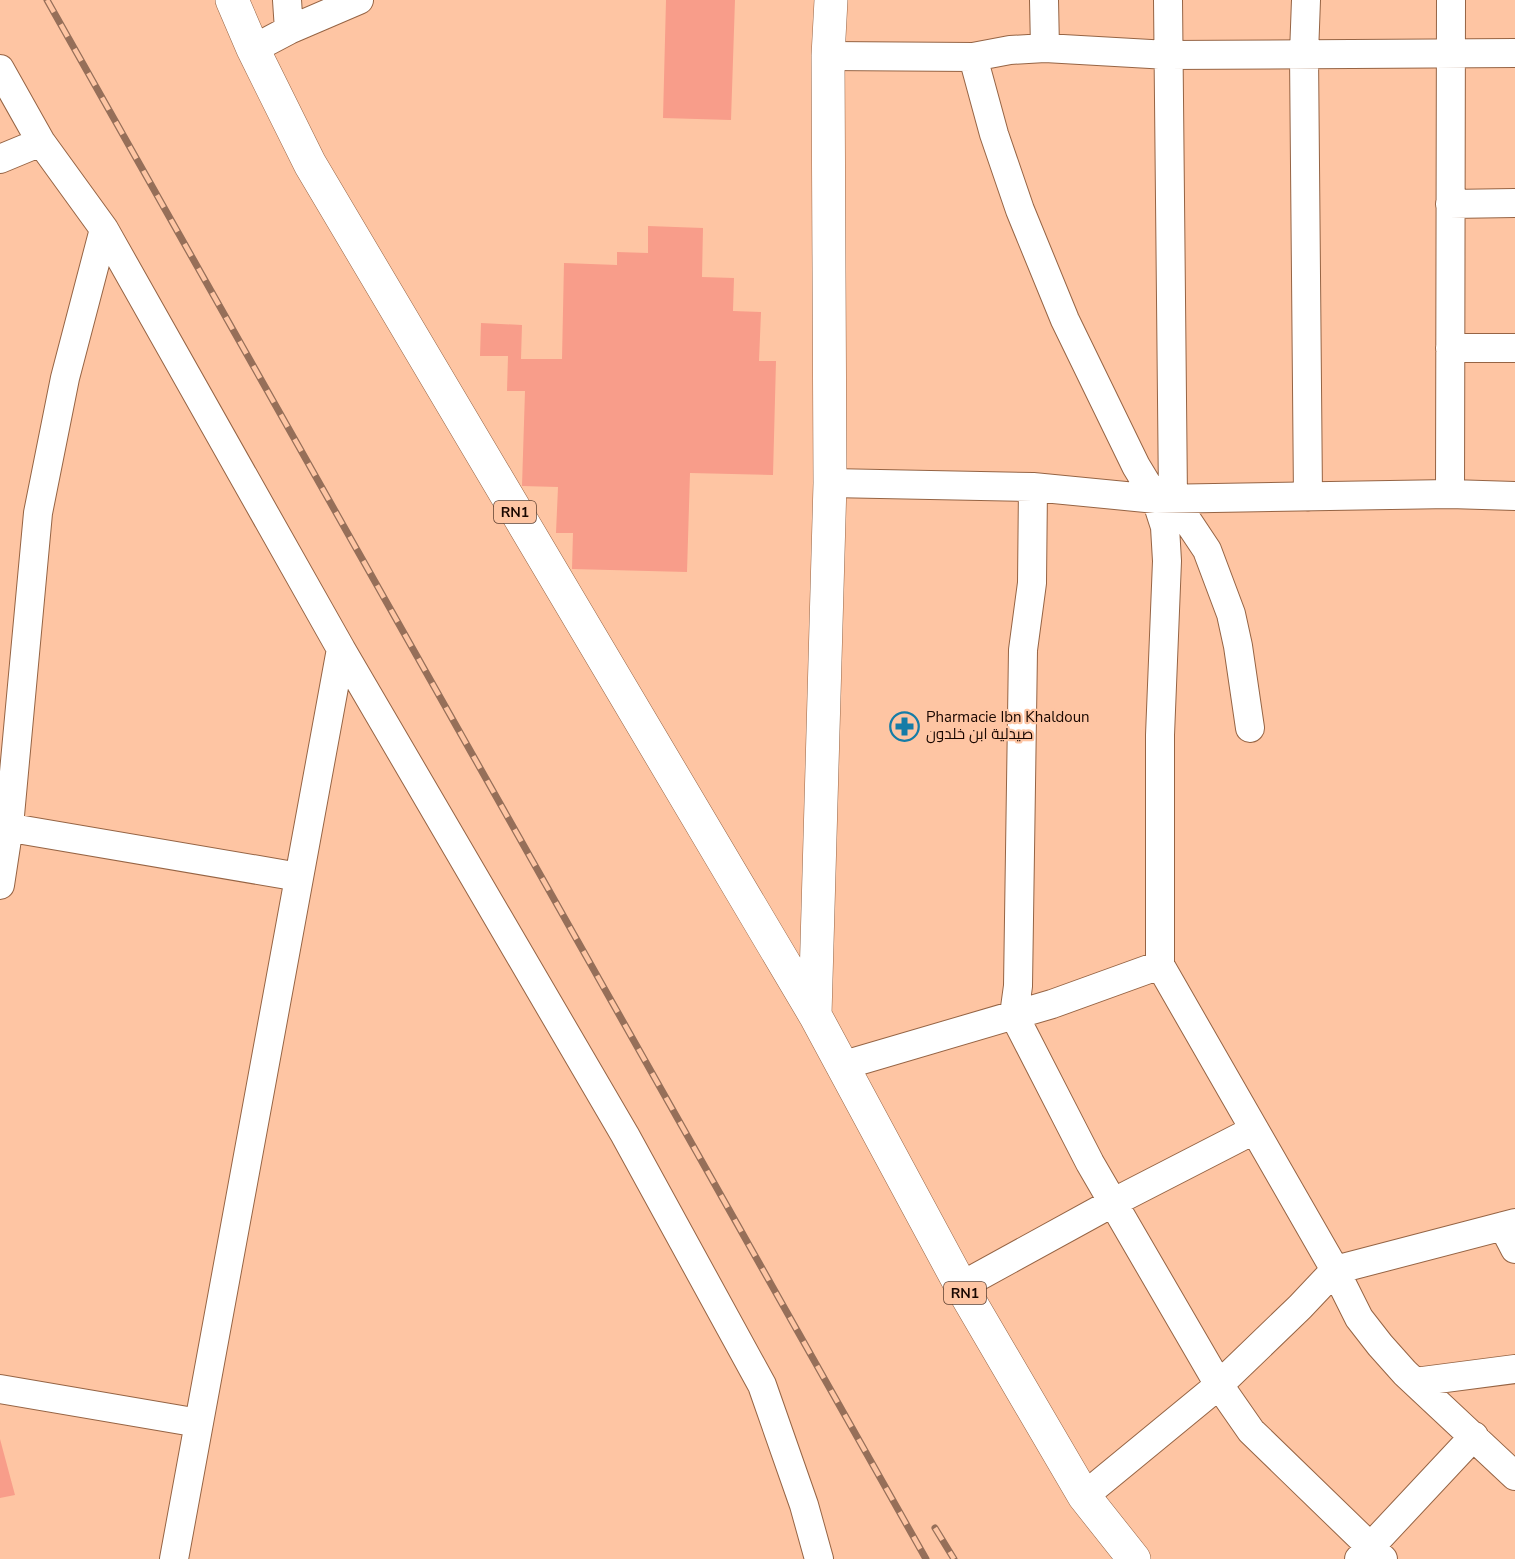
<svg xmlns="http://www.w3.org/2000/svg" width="1515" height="1559" font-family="'Nunito Sans',Cairo,sans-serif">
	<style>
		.building { fill: #f89d8a }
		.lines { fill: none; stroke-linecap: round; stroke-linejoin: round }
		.minor-casing { stroke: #966444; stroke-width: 30 }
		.major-casing { stroke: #966444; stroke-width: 34 }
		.minor { stroke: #fff; stroke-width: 28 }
		.major { stroke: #fff; stroke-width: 33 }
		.rail-casing { stroke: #966f59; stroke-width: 7 }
		.rail { stroke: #fec5a3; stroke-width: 4.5; stroke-dasharray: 14; stroke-linecap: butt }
		.labels { text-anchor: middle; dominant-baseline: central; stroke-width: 4.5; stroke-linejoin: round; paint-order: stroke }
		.shield { fill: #fec5a3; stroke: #5e4031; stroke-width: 1.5 }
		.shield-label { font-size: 14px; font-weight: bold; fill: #190700 }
		.poi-label { font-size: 15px; fill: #190700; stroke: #fec5a3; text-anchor: start }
	</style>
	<rect width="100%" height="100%" fill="#fec5a3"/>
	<path class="building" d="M666,0h69l-4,120 -68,-2z
		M648,226l55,2 -1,49 32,1 -1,33 28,1 -2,49h17l-3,114 -83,-2 -3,99 -115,-3 1,-36h-17l2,-46 -36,-1 3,-95h-18l1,-35h-28l1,-33 41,2 -1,34h41l2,-96 53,2v-13l31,1z
		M0,1439l15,56 -15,3z"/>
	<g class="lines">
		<defs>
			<path id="minor" d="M287,0l2,30
				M1044,0l1,48
				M1168,0l5,499 34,51 24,64 7,32 12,82
				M1306,0l-2,54 4,443
				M253,49l36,-19 70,-30
				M828,56l145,1 37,-7 35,-2 123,7 347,-2
				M973,57l21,77 26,76 45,110 71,146 20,33 9,28 2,34 -7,174v230
				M0,69l41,73 63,87 237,420 -167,910
				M0,159l41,-17
				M1450,204l65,-1
				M1450,348h65
				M830,483l203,4 123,12 294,-5 65,2
				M1033,487l-1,96 -9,67 -5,336 -4,29 76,148 129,222 32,46 132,128
				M1450,494l1,-494
				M341,649l284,486 137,250 42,120 15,54
				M0,826l299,51
				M0,885l9,-59 29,-313 27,-135 39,-149
				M841,1066l211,-62 108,-39 175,305 -35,37 -81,78 -135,111
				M1515,1223l-180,47 24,48 21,27 25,28 110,103
				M1503,1226l12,23
				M961,1286l153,-84 140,-72
				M1415,1382l100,-13
				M0,1389l199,34
				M1359,1559l115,-123"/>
			<path id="major" d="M232,0l21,49 57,115 505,851 146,271 123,210 50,63
				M815,1015l15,-532 -2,-427 3,-56"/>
		</defs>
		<use href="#minor" class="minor-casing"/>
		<use href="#major" class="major-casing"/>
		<use href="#minor" class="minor"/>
		<use href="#major" class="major"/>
		<defs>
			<path id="rail" d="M47,0l879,1559
				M935,1528l19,31"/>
		</defs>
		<use href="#rail" class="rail-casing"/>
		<use href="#rail" class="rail"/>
	</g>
	<defs>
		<symbol id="pharmacy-ring" viewBox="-11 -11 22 22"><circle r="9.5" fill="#fec5a3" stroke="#157ca7" stroke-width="1.5"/><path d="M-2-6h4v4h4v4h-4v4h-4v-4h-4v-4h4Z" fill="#157ca7"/></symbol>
	</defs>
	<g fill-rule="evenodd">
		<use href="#pharmacy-ring" x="888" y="710" width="33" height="33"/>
	</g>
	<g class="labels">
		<g class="shield">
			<rect x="494" y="501" width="42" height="22" rx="4.5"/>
			<rect x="944" y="1282" width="42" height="22" rx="4.5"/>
		</g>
		<g class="shield-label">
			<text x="515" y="512">RN1</text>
			<text x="965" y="1293">RN1</text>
		</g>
		<g class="poi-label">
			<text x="926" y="717">Pharmacie Ibn Khaldoun<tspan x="926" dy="17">صيدلية ابن خلدون</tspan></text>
		</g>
	</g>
</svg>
